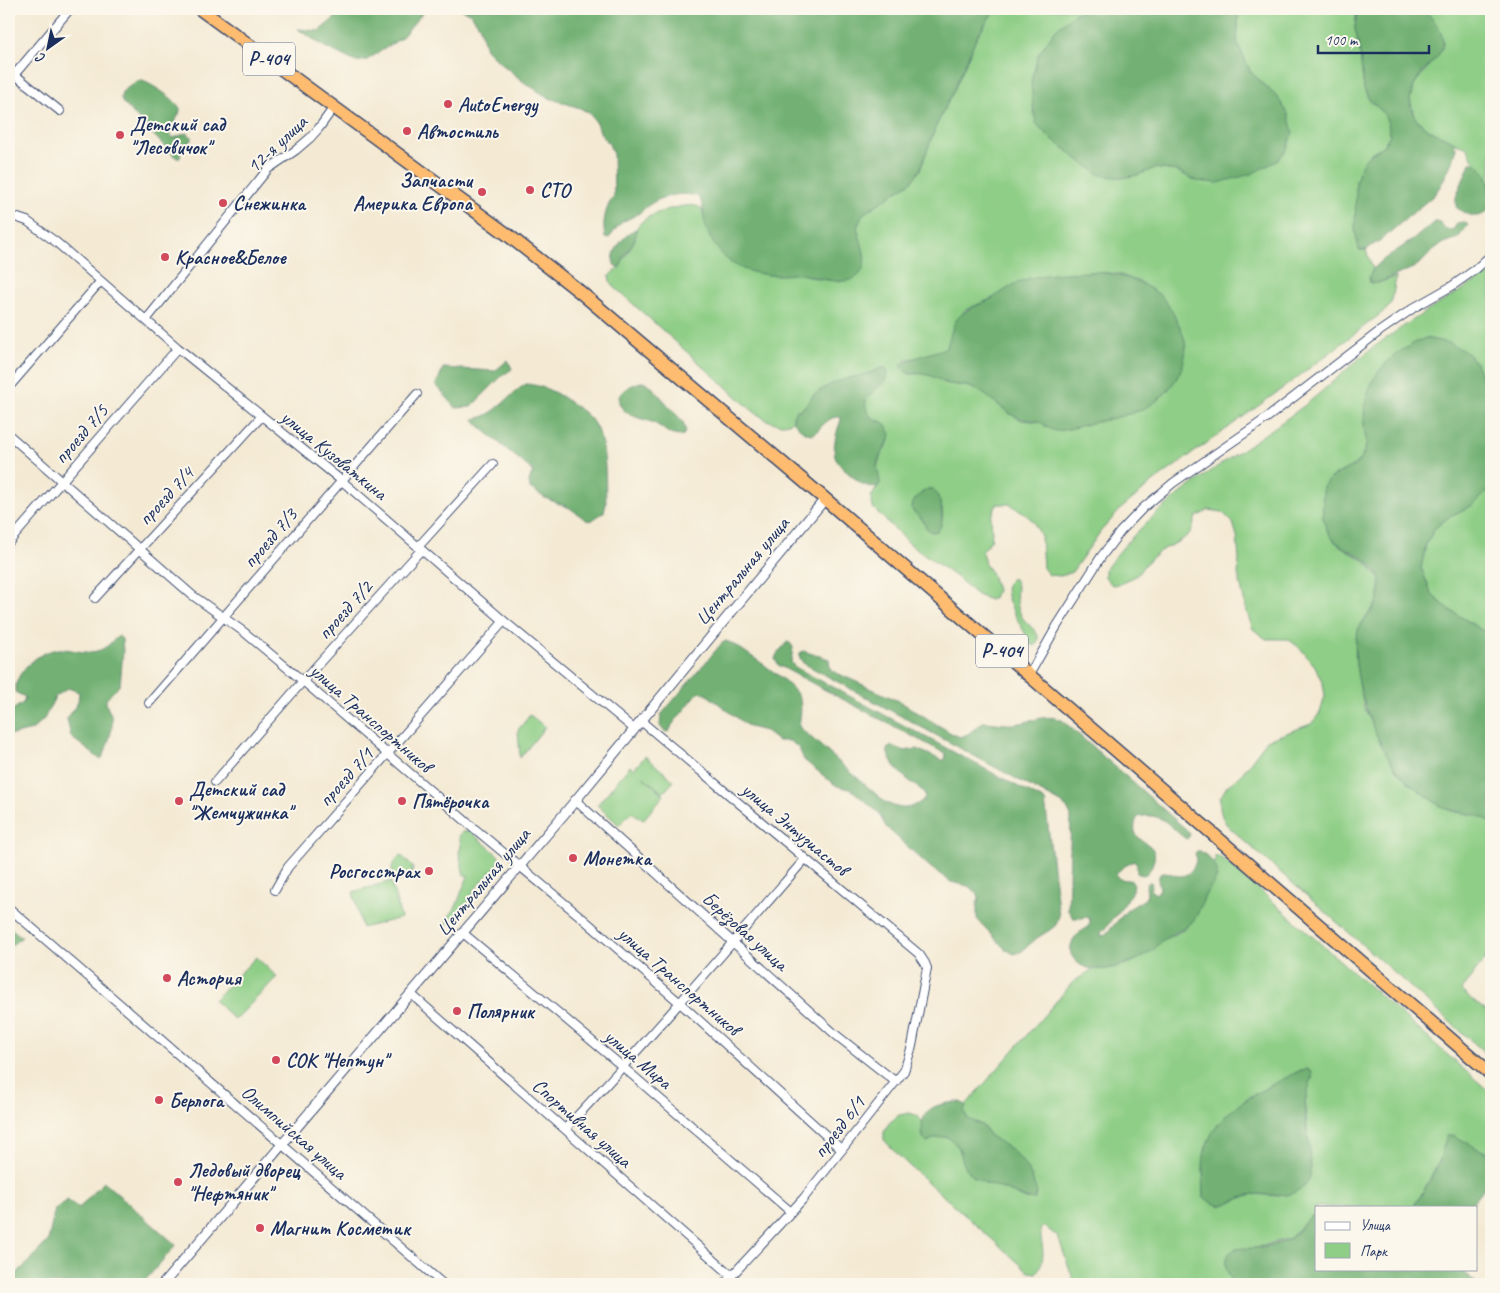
<svg xmlns="http://www.w3.org/2000/svg" width="1500" height="1293" font-family="Caveat,sans-serif">
	<style>
		.green { fill: #8ece86; stroke: #547e72; fill-rule: evenodd }
		.forest { fill: #72b173; stroke: #467068 }
		.lines { fill: none; stroke-linecap: round; stroke-linejoin: round }
		.minor-casing { stroke: #3c4b70; stroke-width: 10 }
		.tertiary-casing { stroke: #3c4b70; stroke-width: 11 }
		.trunk-casing { stroke: #3c4b70; stroke-width: 15 }
		.minor { stroke: #fff; stroke-width: 8 }
		.tertiary { stroke: #fff; stroke-width: 9 }
		.trunk { stroke: #febc70; stroke-width: 12 }
		.poi-dot { fill: #d1495b; stroke: #fbf7ec; stroke-width: 2 }
		.labels { text-anchor: middle; dominant-baseline: central; stroke-width: 4; stroke-linejoin: round; paint-order: stroke }
		.shield { fill: #fbf7ec; stroke: #5e6b89; stroke-width: 1 }
		.shield-label { font-size: 19px; font-weight: bold; fill: #1b2f5e }
		.poi-label { font-size: 20px; font-weight: bold; fill: #1b2f5e; stroke: #fbf7ec; text-anchor: start }
		.street-label { font-size: 20px; fill: #1b2f5e; stroke: #fbf7ec }
	</style>
	<rect width="100%" height="100%" fill="#fbf7ec"/>
	<filter id="ink" filterUnits="userSpaceOnUse"><feTurbulence type="fractalNoise" baseFrequency=".02" numOctaves="2"/><feDisplacementMap in="SourceGraphic" scale="10" xChannelSelector="R" yChannelSelector="G"/><feConvolveMatrix kernelMatrix="1 2 1 2 8 2 1 2 1" color-interpolation-filters="sRGB"/></filter>
	<filter id="wash" filterUnits="userSpaceOnUse"><feTurbulence type="fractalNoise" baseFrequency=".0096" numOctaves="4" result="noise"/><feDisplacementMap in="SourceGraphic" scale="20" xChannelSelector="R" yChannelSelector="G"/><feGaussianBlur stdDeviation="1.12" result="paint"/><feColorMatrix in="noise" values="0 0 0 0 0 0 0 0 0 0 0 0 0 0 0 0 0 1.4 0 .05"/><feComposite in="paint" operator="in"/></filter>
	<g filter="url(#wash)">
		<rect width="100%" height="100%" fill="#f4ead4"/>
		<path class="green" d="M997,9h89l-12,5 -28,120 11,8 81,33 16,-7 23,3 20,10 81,-83 -28,-27 -13,-29 2,-33h118l-2,19 5,26 4,35 6,12 13,11 5,11 2,12 -7,11 -12,7 -15,28 3,69h7l7,19 -4,8 9,6 18,-6 -4,24 -5,8 -97,74 -137,99 -31,26 -21,23 -29,41 -11,4 -12,-1 -6,-7 -2,-32 -8,-15 -10,-9 -14,-8h-12l-6,13 1,14 -1,9 -9,12 3,12 7,10 5,16 -3,8 -4,2 -13,-5 -17,-15 -50,-36 -37,-36 -2,-11 9,-14 -3,-16 3,-9 9,-17 -8,-20c-10,-1 -18,-11 -15,-21l18,-19 4,-7 -7,-5 -9,4 -15,4 -44,18 -10,13 -6,2 -4,5v6c-14,8 -29,-2 -40,-10l-140,-125 -3,-5 -1,-5 4,-4 7,-5c4,-13 18,-24 16,-38 3,-5 6,-8 11,-11 9,-6 38,-15 49,-12 6,1 8,7 8,12l26,44 17,8 20,5 32,-2 19,6 22,2 25,-22 -8,-32 6,-13 49,-33 8,-11 16,-44 18,-36 23,-54 16,-24zM1096,272l22,2 24,9 -66,143 -14,4 -17,-4 -4,-4 -19,-2 -12,-6 -26,-21 -14,-6 -25,-4 -12,-7 -12,-3 -11,1 -5,-14 15,-3 27,-9 3,-8 2,-11 13,-19 28,-12 21,-13 21,-7 30,-5zM928,489h5c3,6 7,13 9,19 2,9 -1,23 -11,24 -6,-6 -6,-10 -11,-15l1,-24z
			M1424,9h67v189l-2,-6v-8l-3,-11 -11,-10 -8,-15 -40,-19 -13,-13 -4,-17 5,-16 18,-22 8,-28z
			M1491,274v134l-4,-17 -122,21 -1,16 3,15 -5,14 -8,8 -24,13 -7,20v19l4,13 7,11 6,5 27,16 14,19 -3,20 -19,26 -3,11v27l8,42 31,62 15,13 30,24 15,6 29,4 7,7v128l-30,40 30,24v43l-252,-222 -13,-12 -4,-8 -2,-7v-11l7,-12 13,-10 27,-36 44,-16 9,-11 5,-17 -2,-12 -8,-18 -14,-17 -13,-10h-22l-13,-10 -6,-16 -9,-39 1,-14 -2,-24 -4,-13 -11,-11 -13,-2 -13,7 -5,15 -9,8 -22,11 -15,13 -8,11 -19,9 -6,1 -7,-8v-7c51,-72 132,-113 200,-165 21,-16 40,-35 61,-52 36,-28 76,-51 114,-74z
			M1491,488v148l-41,-26 -18,-15 -11,-27 5,-24 9,-16 15,-12 23,-11z
			M1013,578c7,7 2,14 4,22 0,4 2,11 4,15 5,11 25,18 14,31l-5,-2c-4,-14 -38,-57 -17,-66z
			M530,715l15,12 -25,31 -2,-28z
			M645,756l29,25 -11,12 -21,-17 22,19 -21,25 -11,-8 -13,13 -22,-20 33,-39 4,3z
			M470,831l29,25v7l-25,27 -3,9 -25,27 -2,-1 5,-7v-2c8,-9 9,-14 13,-26 2,-5 5,-10 6,-15h-4l-5,-23 2,-6 -2,-10 3,-4z
			M401,855l12,12 -2,13 -17,1c-3,-14 -4,-16 7,-26z
			M1215,856h3l14,10 259,227v60l-11,-3 -27,-15c-14,24 -24,50 -40,72h-97v8l-5,1 -21,22 -34,10 -19,1 -10,7c-2,11 1,18 7,28h-159l-17,-47 -14,-11 -4,4c2,17 7,29 -4,43l-7,-1 -123,-109 -22,-23v-8l5,-9 10,-8 11,-2 8,3 5,7 -1,12 5,7 8,-4 12,-1 7,4 5,7 7,20 8,9 11,6 24,8 19,9 -30,-58 -9,-7 -7,-10 -14,-6 -4,-7 2,-7 107,-123 20,-13h14l23,-6 22,-12 12,-12 12,-5 11,-7 10,-13 8,-19 11,-17 -1,-12 -3,-5 4,2 -1,-4zM1308,1069l4,4v6l-5,12 -2,13 5,59 -1,14 -5,9 -25,10 -27,-2 -32,12 -16,-9 -1,-29 3,-20 41,-50 54,-28z
			M391,881l10,37 -39,10 -9,-36z
			M256,957l21,20 -42,43 -21,-20z"/>
		<path class="forest" d="M340,9h86l-25,29 -34,22 -11,2 -31,-15 -27,-18 21,2 18,-15z
			M461,9h536l-4,3 -16,24 -23,54 -18,36 -16,44 -8,11 -49,33 -6,13c3,13 12,32 5,44 -11,19 -44,6 -61,3 -6,-1 -13,1 -19,1 -17,1 -40,-3 -54,-15 -12,-10 -22,-26 -24,-42 -2,-12 1,-10 -6,-22 -16,-4 -32,-1 -46,7 -6,3 -10,9 -16,12 -6,4 -13,5 -17,10 -4,4 -6,9 -10,13l-4,-1c-3,-14 0,-29 9,-41l-1,-42 -4,-10 -8,-10 -5,-12 -7,-9 -9,-5 -31,-10 -24,-15 -27,-22 -12,-12 -7,-24 -8,-11z
			M1086,9h153l-2,33 13,29 28,27 10,16 5,18 -6,17 -10,12 -26,13 -33,9 -21,-2 -20,-10 -22,-3 -17,7 -16,3 -22,-3 -20,-14 -34,-27 -10,-11 -3,-16 -2,-26 7,-26 17,-25 19,-16z
			M1357,9h67c8,9 18,20 19,33 0,11 -9,18 -16,25 -19,20 -26,46 1,62 8,5 17,8 25,12l3,7 -4,14 -11,23 -7,10 -52,44 -16,11h-7l-4,-19 1,-50 6,-18 9,-10 12,-7 7,-11 -2,-12 -5,-11 -13,-11 -6,-12 -4,-35 -5,-26z
			M137,81c4,0 5,-1 8,1 8,3 33,19 35,27 1,6 -10,17 -10,26l4,3 12,-5 6,4v3l-11,8 -1,10h-3l-5,-4 -50,-52 -1,-4 1,-6z
			M1470,163h5l11,10 3,11v8l2,6v9c-10,14 -23,10 -35,0v-10z
			M1434,222h6l3,5 6,3 5,-1 3,-6 7,-1 4,3 -10,13 -15,5 -10,7 -11,12 -9,6 -35,15h-8l-1,-6 4,-8 11,-10 30,-20z
			M636,229c2,15 -13,22 -14,35l-5,4c-12,-10 8,-35 19,-39z
			M1096,272c24,2 41,7 61,21 8,5 13,15 18,24 4,7 8,16 10,24 4,20 -10,45 -25,57 -16,15 -43,19 -63,24 -12,2 -31,9 -41,9 -7,-1 -11,-7 -16,-9 -11,-4 -17,0 -29,-8 -14,-8 -25,-22 -41,-27 -8,-3 -18,-1 -26,-5 -7,-3 -12,-7 -21,-8 -5,-1 -10,1 -15,-1 -4,-2 -5,-4 -7,-8 6,-6 35,-13 45,-17 5,-10 5,-21 11,-29 10,-12 24,-14 36,-21 7,-4 13,-9 20,-13 25,-13 56,-12 83,-13z
			M1425,338l25,5 17,10 9,10 11,28 4,17v80l-18,17 -23,11 -15,12 -9,16 -5,24 11,27 18,15 41,26v187c-15,-13 -35,-7 -53,-19 -13,-9 -34,-23 -43,-36 -22,-31 -44,-91 -39,-129 1,-15 14,-23 21,-36 3,-6 3,-15 4,-22 -3,-7 -8,-14 -13,-19 -19,-15 -40,-15 -45,-45 -1,-9 0,-21 0,-31 2,-2 5,-6 8,-8 10,-8 25,-10 31,-21 7,-12 3,-19 2,-30 -2,-46 20,-71 61,-89z
			M508,360l4,9 -10,7 -31,31 -15,1 -20,-23 7,-17 52,3z
			M881,368h5l2,6 -4,8 -18,18c-2,8 3,18 11,21 3,1 6,1 8,2l6,11c-3,11 -14,22 -14,34 1,5 3,10 3,16l-4,3c-11,0 -16,-4 -24,-11 -18,-14 -21,-21 -15,-44 1,-6 4,-9 4,-15 -12,-2 -19,10 -27,17 -10,0 -14,-5 -21,-13 1,-11 3,-9 11,-14 4,-3 6,-9 10,-12 7,-6 17,-11 25,-14 14,-5 27,-5 42,-13z
			M641,382l7,1 5,5 30,34 3,10 -4,4c-15,0 -16,-7 -28,-13 -9,-4 -21,-5 -29,-12 -16,-15 2,-25 16,-29z
			M526,384c15,1 30,8 42,17 7,5 16,10 22,17 18,23 15,58 16,86l-2,8 -13,9 -5,-1 -16,-12 -25,-10 -15,-10 -1,-6 4,-11 -53,-44 -6,-8c22,-3 34,-24 52,-35z
			M928,489h5c11,10 14,49 -3,42 -6,-3 -5,-9 -9,-13 -3,-3 -6,-4 -9,-8 -1,-10 8,-16 16,-21z
			M119,636l3,3 1,13 -3,33 -14,14c0,11 4,10 6,19 2,10 -6,33 -11,42l-30,-23 -4,-18 11,-17 1,-10 -11,-4 -13,9 -11,22 -12,11 -20,5 -3,-1v-22l14,-9 2,-6 -10,-5c0,-21 23,-40 43,-43 13,-1 26,6 39,2 11,-3 13,-9 22,-15z
			M726,641l5,2c16,10 64,40 69,57 2,9 0,18 -1,27l86,75c17,9 24,8 40,-3l-1,-7c-14,-11 -34,-23 -37,-43l5,-3 12,5 13,-2 24,11h4l1,-6 -168,-89 -3,-6 2,-5 10,-12 3,1 3,4 -2,15 4,5 250,134 14,115 -3,9 -6,5 -13,8 -16,14 -7,2 -9,-5 -28,-30v-14l2,-7 -2,-5 -9,-7 -17,-4 -21,-15 -44,-40 -7,-14 -27,-23 -15,-4 -7,-5 -26,-21 -5,-12 -9,-7h-12l-13,-10 -16,-4 -43,-33 -5,-2 -4,2 -25,31 -2,5 -2,2 -4,-1 -4,-5 1,-11 61,-72z
			M803,651l26,8 1,9 2,3 67,30 52,32 9,4 8,-3 15,-12c11,0 22,3 32,2 16,-2 31,-11 47,-4l126,111 2,4 -3,4 -4,-2c-16,-14 -23,-25 -45,-20 -3,4 -4,10 -3,15 4,13 27,11 17,33 0,2 -3,6 -4,7 -3,4 -7,3 -11,1v-8l-3,-4 -9,5 -9,7 1,4c4,4 10,2 15,4l2,4c-6,18 -21,34 -33,48v3l4,-1 22,-25 18,-11 2,-6 -1,-7 3,-4 3,1 -2,7 6,4 4,-5 -2,-9 2,-6 6,-2c4,1 8,3 12,4 12,1 21,-12 17,-23l2,-2h3c6,4 15,11 17,20 1,10 -7,16 -11,23 -5,9 -7,20 -14,28 -9,9 -20,11 -29,18 -4,3 -7,8 -11,11 -18,13 -66,31 -80,5 -5,-8 2,-18 8,-24 3,-3 7,-3 9,-7 2,-3 1,-3 0,-7l-3,-1 -4,1h-9l-5,-8 3,-94 -4,-8 -6,-5 -258,-140 -4,-7 1,-3z
			M9,927l13,10 -13,10z
			M1307,1069l5,4c0,10 -6,19 -7,30 -2,23 9,50 5,73 -2,8 -11,15 -19,18 -15,4 -29,-2 -42,1 -19,5 -28,18 -45,2 0,-16 -3,-35 2,-50 13,-41 60,-58 95,-77z
			M960,1102l6,3 -2,7 4,7 14,6 7,10 23,15 10,11 10,16 5,16 -3,7c-9,-1 -17,-6 -26,-9 -14,-6 -31,-8 -41,-22 -10,-13 -1,-20 -20,-32l-12,1 -8,4 -3,-2c-8,-30 10,-37 36,-38z
			M1453,1135l27,15 11,3v25l-21,29h-57c10,-13 19,-30 26,-45 3,-8 4,-17 8,-26z
			M104,1182l72,63 -34,39h-132v-3l38,-40 7,-32 12,-9 12,8z
			M1316,1215v54h143l19,15h-244c-7,-11 -16,-29 3,-35 6,-2 13,0 19,-1 8,-1 27,-5 34,-10 6,-4 15,-16 21,-22z"/>
	</g>
	<g filter="url(#ink)">
		<g class="lines">
			<defs>
				<path id="minor" d="M9,70l51,41
					M9,81l61,-72
					M9,215l18,6 29,21 122,106 164,133 162,140 130,108
					M146,320l122,-151 28,-19 14,-12 9,-10 15,-21
					M9,387l91,-105
					M9,435l183,160 52,37 59,49 166,143 112,93 99,86 162,147
					M9,542l169,-194
					M418,547l75,-83
					M95,598l166,-181
					M1029,675l28,-49 44,-69 19,-25 23,-24 30,-25 91,-63 116,-89 35,-24 37,-21 24,-17 15,-14
					M149,703l268,-309
					M641,721l278,233 6,9 2,5 -15,78 -8,25 -101,128 -79,85
					M215,782l88,-101 118,-131
					M575,800l261,235 60,47
					M275,890l13,-23 216,-246
					M9,908l434,376
					M463,933l160,134 168,145
					M411,994l321,282
					M565,1129c83,-88 161,-179 240,-270"/>
				<path id="tertiary" d="M163,1284l402,-471 260,-314"/>
				<path id="trunk" d="M200,9l308,226 71,56 246,208 666,575"/>
			</defs>
			<use href="#minor" class="minor-casing"/>
			<use href="#tertiary" class="tertiary-casing"/>
			<use href="#trunk" class="trunk-casing"/>
			<use href="#minor" class="minor"/>
			<use href="#tertiary" class="tertiary"/>
			<use href="#trunk" class="trunk"/>
		</g>
	</g>
	<g class="poi-dot">
		<circle cx="448" cy="104" r="5"/>
		<circle cx="407" cy="131" r="5"/>
		<circle cx="120" cy="135" r="5"/>
		<circle cx="530" cy="190" r="5"/>
		<circle cx="482" cy="192" r="5"/>
		<circle cx="223" cy="203" r="5"/>
		<circle cx="165" cy="257" r="5"/>
		<circle cx="179" cy="801" r="5"/>
		<circle cx="402" cy="801" r="5"/>
		<circle cx="573" cy="858" r="5"/>
		<circle cx="429" cy="871" r="5"/>
		<circle cx="167" cy="978" r="5"/>
		<circle cx="457" cy="1011" r="5"/>
		<circle cx="276" cy="1060" r="5"/>
		<circle cx="159" cy="1100" r="5"/>
		<circle cx="178" cy="1182" r="5"/>
		<circle cx="260" cy="1228" r="5"/>
	</g>
	<g class="labels">
		<g class="shield">
			<rect x="243" y="42.5" width="52" height="33" rx="4"/>
			<rect x="976" y="634.5" width="52" height="33" rx="4"/>
		</g>
		<g class="shield-label">
			<text x="269" y="59">Р-404</text>
			<text x="1002" y="651">Р-404</text>
		</g>
		<g class="poi-label">
			<text x="458" y="104">AutoEnergy</text>
			<text x="130" y="124">Детский сад<tspan x="130" dy="23">"Лесовичок"</tspan></text>
			<text x="417" y="131">Автостиль</text>
			<text x="472" y="180" text-anchor="end">Запчасти<tspan x="472" dy="23">Америка Европа</tspan></text>
			<text x="540" y="190">СТО</text>
			<text x="233" y="203">Снежинка</text>
			<text x="175" y="257">Красное&amp;Белое</text>
			<text x="189" y="789">Детский сад<tspan x="189" dy="23">"Жемчужинка"</tspan></text>
			<text x="412" y="801">Пятёрочка</text>
			<text x="583" y="858">Монетка</text>
			<text x="419" y="871" text-anchor="end">Росгосстрах</text>
			<text x="177" y="978">Астория</text>
			<text x="467" y="1011">Полярник</text>
			<text x="286" y="1060">СОК "Нептун"</text>
			<text x="169" y="1100">Берлога</text>
			<text x="188" y="1170">Ледовый дворец<tspan x="188" dy="23">"Нефтяник"</tspan></text>
			<text x="270" y="1228">Магнит Косметик</text>
		</g>
		<g class="street-label">
			<text transform="translate(277 144) rotate(-43)">12-я улица</text>
			<text transform="translate(81 434) rotate(-49)">проезд 7/5</text>
			<text transform="translate(334 455) rotate(39)">улица Кузоваткина</text>
			<text transform="translate(166 496) rotate(-47)">проезд 7/4</text>
			<text transform="translate(270 538) rotate(-49)">проезд 7/3</text>
			<text transform="translate(742 571) rotate(-50)">Центральная улица</text>
			<text transform="translate(345 610) rotate(-48)">проезд 7/2</text>
			<text transform="translate(371 718) rotate(41)">улица Транспортников</text>
			<text transform="translate(346 777) rotate(-48)">проезд 7/1</text>
			<text transform="translate(795 829) rotate(40)">улица Энтузиастов</text>
			<text transform="translate(483 882) rotate(-50)">Центральная улица</text>
			<text transform="translate(745 931) rotate(42)">Берёзовая улица</text>
			<text transform="translate(679 981) rotate(41)">улица Транспортников</text>
			<text transform="translate(638 1059) rotate(40)">улица Мира</text>
			<text transform="translate(582 1123) rotate(41)">Спортивная улица</text>
			<text transform="translate(839 1127) rotate(-52)">проезд 6/1</text>
			<text transform="translate(294 1132) rotate(41)">Олимпийская улица</text>
		</g>
	</g>
	<rect width="1500" height="1293" fill="none" stroke="#fbf7ec" stroke-width="30"/>
	<rect x="1315" y="1206" width="162" height="65" fill="#fbf7ec" stroke="#a1a7b3"/>
	<rect x="1325" y="1222" width="25" height="8" fill="#ffffff" stroke="#a1a7b3"/>
	<text x="1360" y="1230" font-size="15" fill="#1b2f5e">Улица</text>
	<rect x="1325" y="1243" width="25" height="15" fill="#8ece86" stroke="#a1a7b3"/>
	<text x="1360" y="1256" font-size="15" fill="#1b2f5e">Парк</text>
	<g transform="translate(48 48) rotate(213)" stroke="#fbf7ec" stroke-width="4" paint-order="stroke">
	<path d="M0-4L9 19L0 12L-9 19Z" fill="#1b2f5e"/>
	<text y="-8" font-size="14" font-weight="bold" text-anchor="middle" fill="#1b2f5e">С</text>
	</g>
	<path d="M1318 45v8h111v-8" fill="none" stroke="#1b2f5e" stroke-width="2.5"/>
	<text x="1325" y="45" font-size="15" fill="#1b2f5e" stroke="#fbf7ec" stroke-width="4" paint-order="stroke">100 m</text>
</svg>
